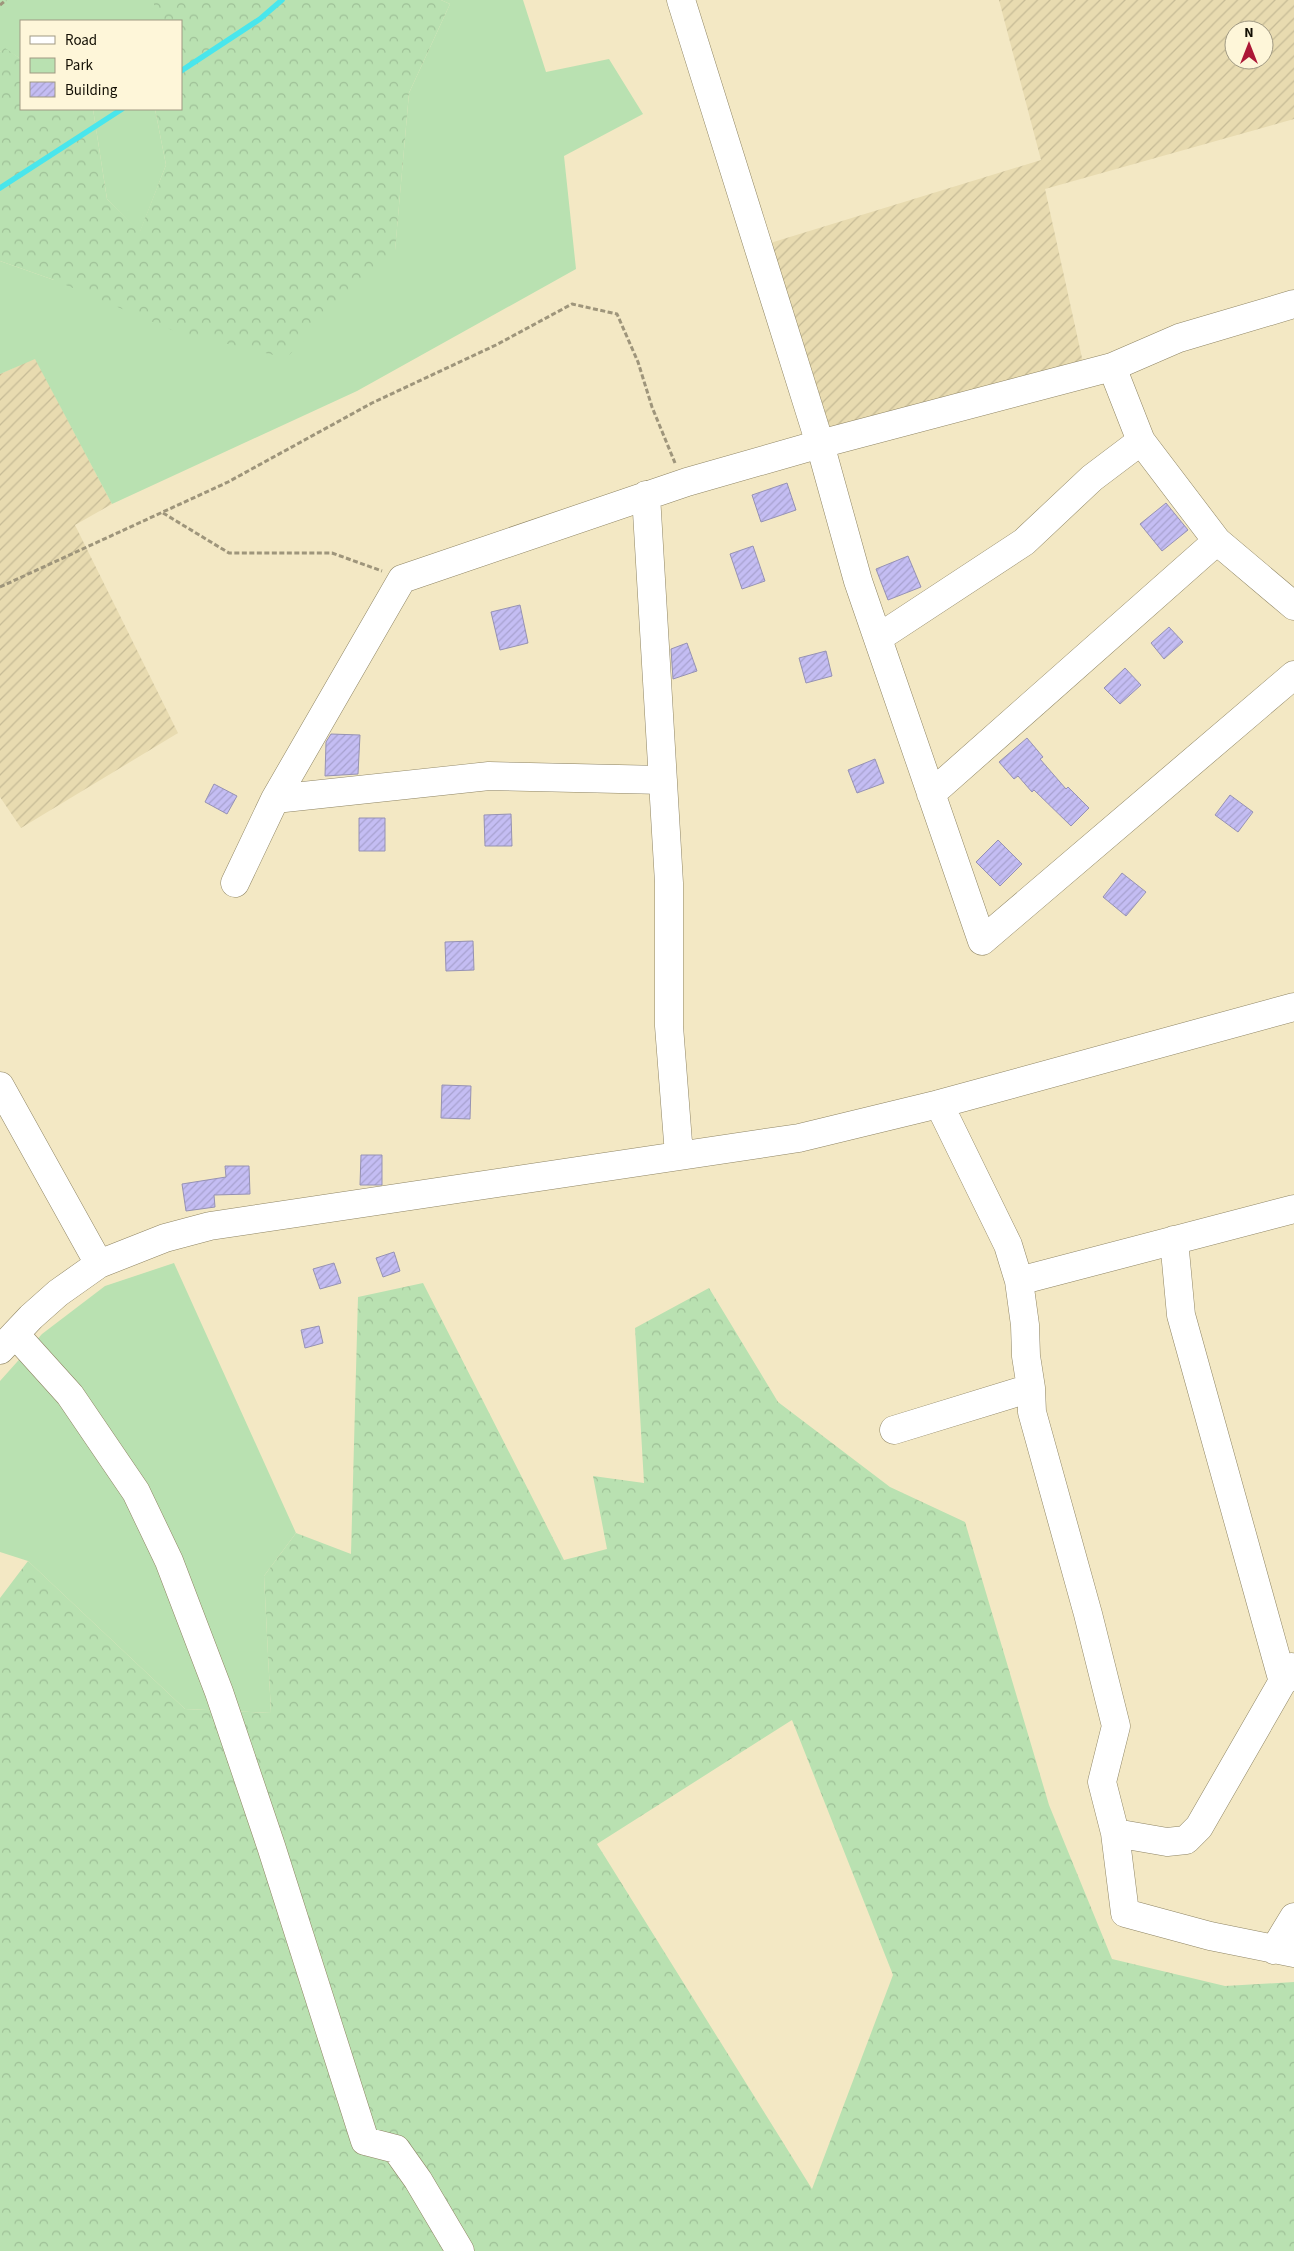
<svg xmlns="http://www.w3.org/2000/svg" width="1294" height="2251" font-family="'Source Sans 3',sans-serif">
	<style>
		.industrial { fill: url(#industrial-furrows); fill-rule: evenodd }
		.green { fill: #b9e1b1 }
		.forest { fill: url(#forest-crowns); fill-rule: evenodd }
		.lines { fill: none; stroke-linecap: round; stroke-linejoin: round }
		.stream { stroke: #49e6ec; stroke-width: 5.5 }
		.building { fill: url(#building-hatch); stroke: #9692b3 }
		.minor-casing { stroke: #8e8463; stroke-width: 29 }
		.path { stroke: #9e957b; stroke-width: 3; stroke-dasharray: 5 2.5; stroke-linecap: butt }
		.minor { stroke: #fff; stroke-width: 28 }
	</style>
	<defs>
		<pattern id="industrial-furrows" width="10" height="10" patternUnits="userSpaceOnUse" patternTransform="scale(1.25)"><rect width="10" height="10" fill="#e8dbb0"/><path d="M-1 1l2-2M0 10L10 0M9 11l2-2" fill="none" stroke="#c6bb96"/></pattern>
		<pattern id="forest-crowns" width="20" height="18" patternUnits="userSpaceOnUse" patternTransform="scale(1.25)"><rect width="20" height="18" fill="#b9e1b1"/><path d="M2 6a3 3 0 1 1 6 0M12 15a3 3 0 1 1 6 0" fill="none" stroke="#9ec097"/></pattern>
		<pattern id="building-hatch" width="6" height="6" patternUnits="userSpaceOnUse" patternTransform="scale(1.25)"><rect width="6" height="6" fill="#c4bdf3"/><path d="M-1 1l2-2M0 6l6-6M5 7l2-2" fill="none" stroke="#a7a1cf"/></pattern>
	</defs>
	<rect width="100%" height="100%" fill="#f3e8c4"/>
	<path class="industrial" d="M999,0h295v119l-249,70 39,178 -253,77 -64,-200 274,-84zM1234,30h30v30h-30z
		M35,358l77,146 -37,21 103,208 -157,95 -21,-31v-423z"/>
	<path class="green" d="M0,0h154v21h-133v38l-16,-10 -5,3z
		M441,0h82l23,72 63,-13 34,55 -79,42 12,113 -219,122 -245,113 -77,-145 -35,15v-113l54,19 341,-30 14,-157 41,-89z
		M93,109h62l11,56 -26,67 -33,-33z
		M174,1263l122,270 -32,43 7,137 -86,-4 -157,-148 -28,-9v-171l42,-47 63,-48z"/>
	<path class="forest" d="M154,0h287l9,4 -41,89 -14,158 -109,107 -112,-27 -120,-51 -54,-19v-209l5,-4 16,11v50h72l14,90 33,32 26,-66 -11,-56h26v-88h-27z
		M423,1283l141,277 43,-11 -14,-73 51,7 -9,-155 74,-40 69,114 112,85 75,35 84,283 63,154 113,27 69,-4v269h-1294v-653l28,-37 157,148 86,4 -7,-137 32,-43 55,21 7,-257zM792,1720l101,255 -81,214 -215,-345z"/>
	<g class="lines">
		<path class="stream" d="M181,71l79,-52 22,-19
			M0,188l122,-79"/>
	</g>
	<path class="building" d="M787,483l9,27 -35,12 -9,-27z
		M1166,503l22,27 -26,21 -22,-27z
		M753,546l12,35 -23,8 -12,-35z
		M908,556l13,31 -33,13 -12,-31z
		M520,605l8,38 -28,7 -9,-38z
		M1169,627l14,15 -19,17 -13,-16z
		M687,643l10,28 -24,8 -2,-30z
		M826,651l6,25 -26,7 -7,-25z
		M1125,668l16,17 -21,19 -16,-16z
		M331,734l29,1 -2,39 -33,2 1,-34z
		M1027,738l16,19 -3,2 26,30 2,-2 21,21 -18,18 -37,-36 -2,2 -14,-16 -4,3 -15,-17z
		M875,759l9,24 -27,10 -9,-23z
		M214,784l23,12 -10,18 -22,-12z
		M1230,795l23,17 -15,20 -23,-17z
		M511,814l1,32h-27l-1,-31z
		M359,818h26v33h-26z
		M998,840l24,24 -22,22 -24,-24z
		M1122,873l24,19 -20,24 -23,-19z
		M473,941l1,29 -28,1 -1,-29z
		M442,1085l29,1 -1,33 -29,-1z
		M361,1155h21v30h-22z
		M225,1166h24l1,28 -36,1 1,12 -29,4 -4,-27 44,-7z
		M394,1252l6,19 -17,6 -7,-19z
		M334,1263l7,20 -21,6 -7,-20z
		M319,1326l4,17 -18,5 -4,-18z"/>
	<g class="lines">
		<defs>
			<path id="minor" d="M681,0l139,444 38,137 124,360 312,-266
				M1112,367l29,74 76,100 77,65
				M646,495l23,388v143l10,129
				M878,638l146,-96 68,-64 49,-37
				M931,794l286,-253
				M275,799l214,-23 174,4
				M235,883l40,-84 127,-220 285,-97 133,-38 292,-77 67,-29 115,-34
				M0,1086l99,178
				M939,1104l69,141 11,36 6,44 1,31 5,32 1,24 56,202 28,112 -14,56 13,51 10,80 85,23 84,17
				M1174,1240l7,75 102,367
				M1019,1281l275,-72
				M15,1334l55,61 66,97 33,69 50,131 52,154 94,295 31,8 22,31 42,71
				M0,1350l31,-33 27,-24 41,-29 66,-26 45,-12 589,-88 140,-34 355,-97
				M894,1430l137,-42
				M1115,1833l52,9 19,-2 13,-13 92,-160
				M1274,1950l20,-33"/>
		</defs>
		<use href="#minor" class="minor-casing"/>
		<path class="path" d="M0,5l6,-5
			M163,513l66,40h103l50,18
			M0,587l228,-105 144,-79 124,-58 76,-41 45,10 21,48 14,45 23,56"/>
		<use href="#minor" class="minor"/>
	</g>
	<rect x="20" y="20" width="162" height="90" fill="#fef6d9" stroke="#a09983"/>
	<rect x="30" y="36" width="25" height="8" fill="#ffffff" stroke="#a09983"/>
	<text x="65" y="45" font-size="15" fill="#120e03">Road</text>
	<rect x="30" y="58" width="25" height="15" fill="#b9e1b1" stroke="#a09983"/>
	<text x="65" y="70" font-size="15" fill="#120e03">Park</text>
	<rect x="30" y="82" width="25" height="15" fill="url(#building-hatch)" stroke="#a09983"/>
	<text x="65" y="95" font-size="15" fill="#120e03">Building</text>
	<g transform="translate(1249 45)"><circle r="24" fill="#fef6d9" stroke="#a09983"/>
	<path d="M0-4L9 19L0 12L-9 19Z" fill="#ac1736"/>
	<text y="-8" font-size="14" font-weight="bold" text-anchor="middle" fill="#120e03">N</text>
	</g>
</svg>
